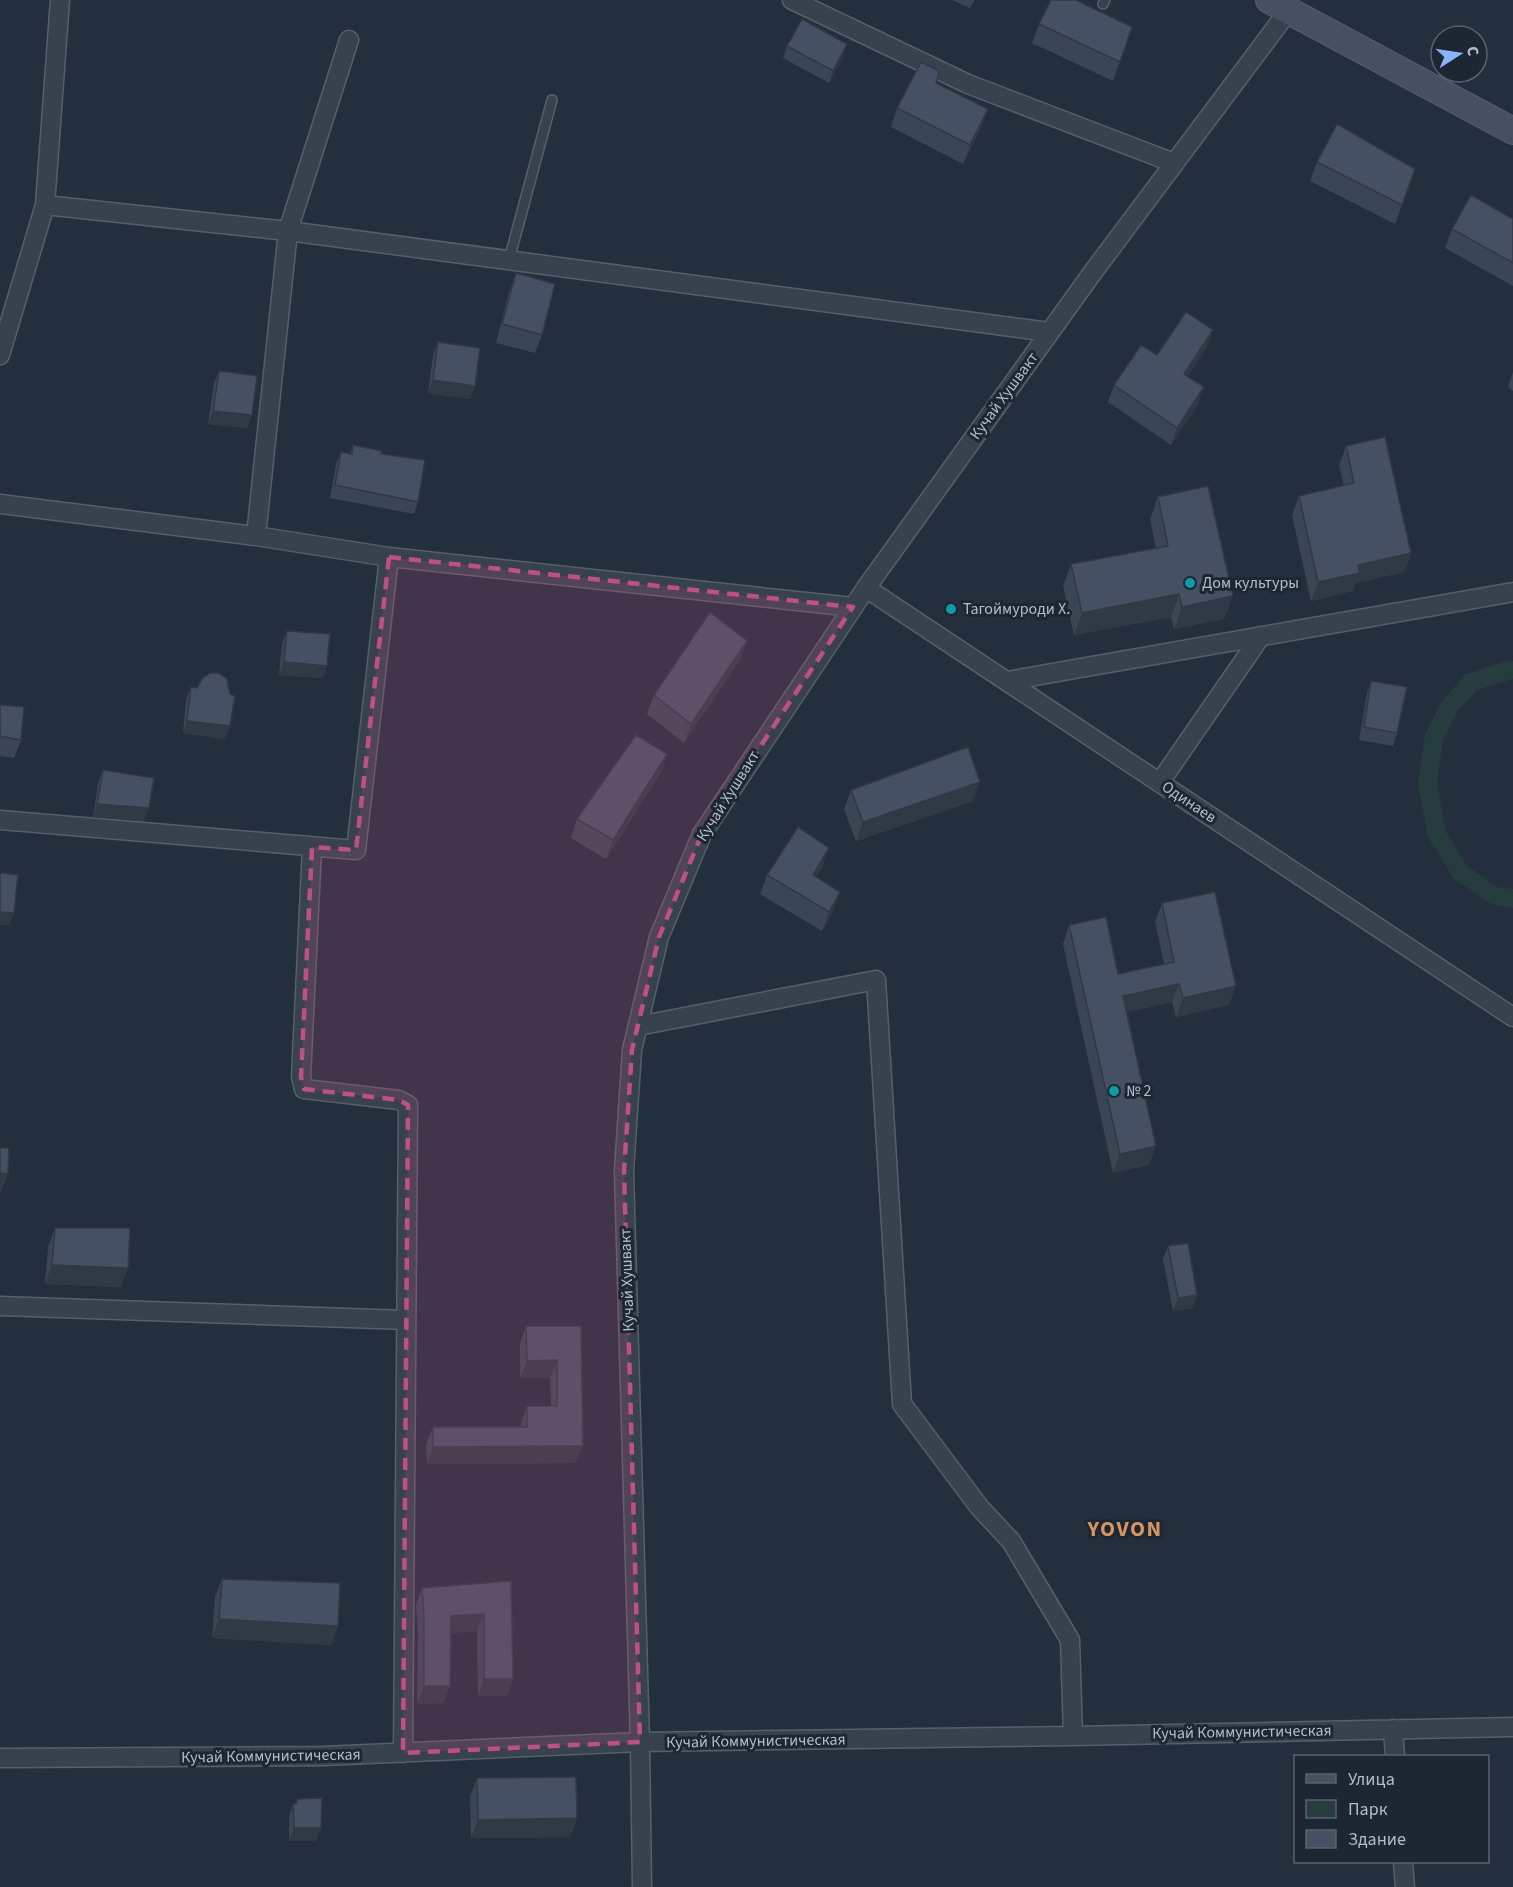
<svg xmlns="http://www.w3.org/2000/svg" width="1513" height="1887" font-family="'Source Sans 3',sans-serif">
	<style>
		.green { fill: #263c3f }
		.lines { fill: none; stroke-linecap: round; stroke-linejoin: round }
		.lane-casing { stroke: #565f6c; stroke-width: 12 }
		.street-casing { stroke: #565f6c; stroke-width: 21 }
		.secondary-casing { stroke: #565f6c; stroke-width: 28 }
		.lane { stroke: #38414e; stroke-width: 9 }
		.street { stroke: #38414e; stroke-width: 18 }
		.secondary { stroke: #465061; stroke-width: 26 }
		.wall { fill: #3b4654 }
		.shaded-wall { fill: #303945 }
		.building { fill: #455162; stroke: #303945; stroke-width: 1.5 }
		.marked { fill: #bd5182; fill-opacity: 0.2; stroke: #bd5182; stroke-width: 4.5; stroke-dasharray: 12 8; stroke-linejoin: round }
		.culture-dot { fill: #0f9aa8; stroke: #1d2633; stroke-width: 2 }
		.labels { text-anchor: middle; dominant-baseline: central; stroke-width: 6; stroke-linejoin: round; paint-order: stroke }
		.street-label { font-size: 16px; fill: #b4bcc9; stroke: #1d2633 }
		.poi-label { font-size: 16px; fill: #b4bcc9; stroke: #1d2633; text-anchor: start }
		.district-label { font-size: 22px; font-weight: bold; letter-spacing: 1.5px; fill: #d59563; stroke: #1d2633 }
	</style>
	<rect width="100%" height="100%" fill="#242f3e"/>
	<path class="green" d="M1513,661v18l-36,11 -20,22 -14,28 -6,43 8,47 21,35 31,22 16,2v19l-22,-4 -38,-26 -25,-41 -10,-54 7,-48 17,-34 24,-27 37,-12z"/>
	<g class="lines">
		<defs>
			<path id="lane" d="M1103,4l2,-4
				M509,260l43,-160"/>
			<path id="street" d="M792,0l176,84 206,79
				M45,205l243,26 761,101
				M0,355l45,-150 15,-205
				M0,504l256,32 133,21 464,50
				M256,536l32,-305 61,-191
				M866,588l647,429
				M1007,681l506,-89
				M1160,782l101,-146
				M0,820l356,30 33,-293
				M312,847l-11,230 3,12 95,11 9,5 -5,648
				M638,1026l238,-46 26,424 78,104 31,33 59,99 3,96
				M0,1306l406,14
				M1393,1729l2,27
				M0,1758l323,-2 317,-14 433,-6 440,-9
				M1403,1862l2,25
				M642,1887l-2,-145 -16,-571 8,-121 27,-113 43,-103 164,-246 227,-316 196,-262"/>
			<path id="secondary" d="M1269,0l244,131"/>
		</defs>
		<use href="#lane" class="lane-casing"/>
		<use href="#street" class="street-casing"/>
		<use href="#secondary" class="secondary-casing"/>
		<use href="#lane" class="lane"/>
		<use href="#street" class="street"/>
		<use href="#secondary" class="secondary"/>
	</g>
	<path class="wall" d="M952,0h23l-5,8z
		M1039,24l93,3 -19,54 -81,-38z
		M787,46l56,11 -14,26 -46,-25z
		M936,83l52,26 -7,19 -18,36 -72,-37 6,-19z
		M1317,162l98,7 -20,55 -85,-43z
		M1513,219v67l-68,-38 7,-19z
		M516,273l26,62 -7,18 -39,-10 13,-51z
		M438,342l37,44 -5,13 -42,-6 5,-38z
		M1207,347l-19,29 10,28 -27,41 -63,-43 6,-17 43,-30z
		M219,371l33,44 -5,13 -39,-4 6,-41z
		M1513,372v19l-5,-4z
		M353,445l28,9 37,48 -4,12 -84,-16 6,-34 5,-12 9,1z
		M1346,446l65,107 -7,19 -48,11 -3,8 -42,10 -19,-86 7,-19 45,-10 -5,-21z
		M1158,497l75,99 -9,23 -50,10 -3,-12 -97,18 -11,-49 8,-22 85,-15 -6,-30z
		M287,631l36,47 -44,-3 3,-31z
		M747,641l-7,19 -56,83 -37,-29 7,-19z
		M1371,681l26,52 -4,13 -34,-6 8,-47z
		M191,687l34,52 -42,-6 3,-33z
		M0,705l21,35 -7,18 -14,-2z
		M667,754l-6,18 -55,87 -35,-21 6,-19z
		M103,770l41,51 -51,-4 5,-34z
		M851,790l122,11 -117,40 -12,-32z
		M829,848l-7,19 -6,10 24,15 -7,19 -11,20 -62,-37 7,-19z
		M1162,903l67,102 -53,12 -4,-15 -46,10 23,153 -36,8 -50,-229 6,-19 49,49 46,-10 -9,-42z
		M55,1228l66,59 -76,-3 3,-37z
		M1168,1246l29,49 -5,13 -19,3 -10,-52z
		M526,1326h55l-5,137 -149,1 -1,-20 7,-17h88v-4l6,-17h24l-1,-28h-30v-35z
		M222,1579l116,47 -7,19 -119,-7 3,-41z
		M511,1581l2,98 -6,17h-29l-1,-65 -26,2 -1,53 -7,17 -26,1 1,-69 -2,-30 6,-17z
		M477,1778l100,40 -7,19 -99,1 -1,-41z
		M297,1799l24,29 -5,13h-27v-25l4,-12h2z"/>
	<path class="shaded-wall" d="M847,44l-4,13 -14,26 4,-12z
		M988,109l-7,19 -18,36 7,-19z
		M1213,330l-6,17 -29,44 6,-17z
		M433,380l42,6 -5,13 -42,-6z
		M1204,387l-6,17 -27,41 6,-17z
		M213,411l39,4 -5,13 -39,-4z
		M1411,553l-7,19 -48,11 -3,8 -42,10 7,-19 40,-17z
		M1179,594l-8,23 -97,18 8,-22z
		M1233,596l-9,23 -50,10 8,-22z
		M747,641l-7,19 -56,83 7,-19z
		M284,662l43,4 -4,12 -44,-3z
		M187,721l43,5 -5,13 -42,-6z
		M667,754l-6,18 -55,87 7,-19z
		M980,782l-7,19 -117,40 7,-19z
		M97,804l52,4 -5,13 -51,-4z
		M829,848l-7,19 -16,27 7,-19z
		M840,892l-7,19 -11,20 7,-19z
		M0,912l14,1 -5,12h-9z
		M1179,984l-7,18 -56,13 7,-19z
		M1236,986l-7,19 -53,12 7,-19z
		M1156,1146l-7,19 -36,8 7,-19z
		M0,1173l8,1 -7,18h-1z
		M52,1265l76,3 -7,19 -76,-3z
		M1197,1295l-5,13 -19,3 5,-13z
		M557,1360l-7,18h-30l7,-17z
		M583,1446l-7,17 -149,1 6,-17z
		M484,1614l-7,17 -32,2 6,-17z
		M219,1619l119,7 -7,19 -119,-7z
		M484,1679h29l-6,17h-29z
		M424,1686h26l-7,17 -26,1z
		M577,1818l-7,19 -99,1 7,-18z
		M294,1828h27l-5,13h-27z"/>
	<path class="building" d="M1051,0h25l56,27 -12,35 -81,-38z
		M802,19l45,25 -14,27 -46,-25z
		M921,62l18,9 -3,12 52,26 -18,36 -73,-37z
		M1337,124l78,45 -13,36 -85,-43z
		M1471,195l42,24v44l-61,-34z
		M516,273l39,11 -13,51 -40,-11z
		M1186,312l27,18 -29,44 20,13 -27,41 -63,-43 27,-40 16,10z
		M438,342l42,6 -5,38 -42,-6z
		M219,371l38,5 -5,39 -39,-4z
		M1385,437l26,116 -53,12 2,8 -42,9 -19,-86 55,-13 -8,-37z
		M353,445l29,6 -1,3 44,6 -7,42 -83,-17 6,-33 11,2z
		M1208,486l25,110 -51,11 -3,-13 -97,19 -11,-49 97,-18 -10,-49z
		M710,612l37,29 -56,83 -37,-29z
		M287,631l43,3 -3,32 -43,-4z
		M210,673h9l8,6 3,15 5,2 -5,30 -43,-5 4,-34 6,1 5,-9z
		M1371,681l36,6 -10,46 -33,-6z
		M0,705l24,2 -3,33 -21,-4z
		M636,735l31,19 -54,86 -36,-21z
		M968,747l12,35 -117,40 -12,-32z
		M103,770l51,8 -5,30 -52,-4z
		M798,827l31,21 -16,27 27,17 -11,20 -62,-37z
		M0,873l18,2 -4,38 -14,-1z
		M1215,892l21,94 -53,12 -4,-14 -56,12 33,150 -36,8 -51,-229 37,-8 12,57 56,-12 -12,-59z
		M0,1148h9l-1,26 -8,-1z
		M55,1228h75l-2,40 -76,-3z
		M1188,1243l9,52 -19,3 -10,-52z
		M526,1326h55l2,120 -150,1v-20h94v-21h30v-46l-30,1z
		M222,1579l118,4 -2,43 -119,-7z
		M511,1581l2,98h-29v-65l-33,2 -1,70h-26v-68l-2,-30z
		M576,1777l1,41 -99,2 -1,-42z
		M322,1798l-1,30h-27l-1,-24 4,-1v-4z"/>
	<path class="marked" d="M389,557l464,50 -151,227 -43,103 -27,113 -8,121 16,571 -237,11 5,-648 -9,-5 -95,-11 -3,-12 11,-230 44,3z"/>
	<g class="culture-dot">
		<circle cx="1190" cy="583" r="6"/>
		<circle cx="951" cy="609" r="6"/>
		<circle cx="1114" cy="1091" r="6"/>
	</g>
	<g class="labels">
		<g class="street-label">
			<text transform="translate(1004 396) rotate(-54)">Кучай Хушвакт</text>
			<text transform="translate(728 796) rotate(-58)">Кучай Хушвакт</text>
			<text transform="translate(1189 802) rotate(34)">Одинаев</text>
			<text transform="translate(627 1280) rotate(-92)">Кучай Хушвакт</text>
			<text transform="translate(1242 1732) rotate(-1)">Кучай Коммунистическая</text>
			<text transform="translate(756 1741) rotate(-1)">Кучай Коммунистическая</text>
			<text transform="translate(271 1756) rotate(-1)">Кучай Коммунистическая</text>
		</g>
		<g class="poi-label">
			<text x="1202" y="583">Дом культуры</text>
			<text x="963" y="609">Тагоймуроди Х.</text>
			<text x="1126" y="1091">№ 2</text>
		</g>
		<g class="district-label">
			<text x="1125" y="1529">YOVON</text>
		</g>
	</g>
	<rect x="1294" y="1755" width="195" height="108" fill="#1d2633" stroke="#59626f" stroke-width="1.5"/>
	<rect x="1306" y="1774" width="30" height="9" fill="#465061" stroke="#59626f" stroke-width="1.5"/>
	<text x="1348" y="1785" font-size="18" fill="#b4bcc9">Улица</text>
	<rect x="1306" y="1800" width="30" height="18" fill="#263c3f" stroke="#59626f" stroke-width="1.5"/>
	<text x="1348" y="1815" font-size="18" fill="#b4bcc9">Парк</text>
	<rect x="1306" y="1830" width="30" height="18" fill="#455162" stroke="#59626f" stroke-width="1.5"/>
	<text x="1348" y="1845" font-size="18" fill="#b4bcc9">Здание</text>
	<g transform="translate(1459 54) rotate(78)"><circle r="28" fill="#1d2633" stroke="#59626f" stroke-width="1.5"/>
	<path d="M0-4.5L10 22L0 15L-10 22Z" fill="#8ab4f8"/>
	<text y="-9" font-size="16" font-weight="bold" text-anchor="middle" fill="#b4bcc9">С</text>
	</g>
</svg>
